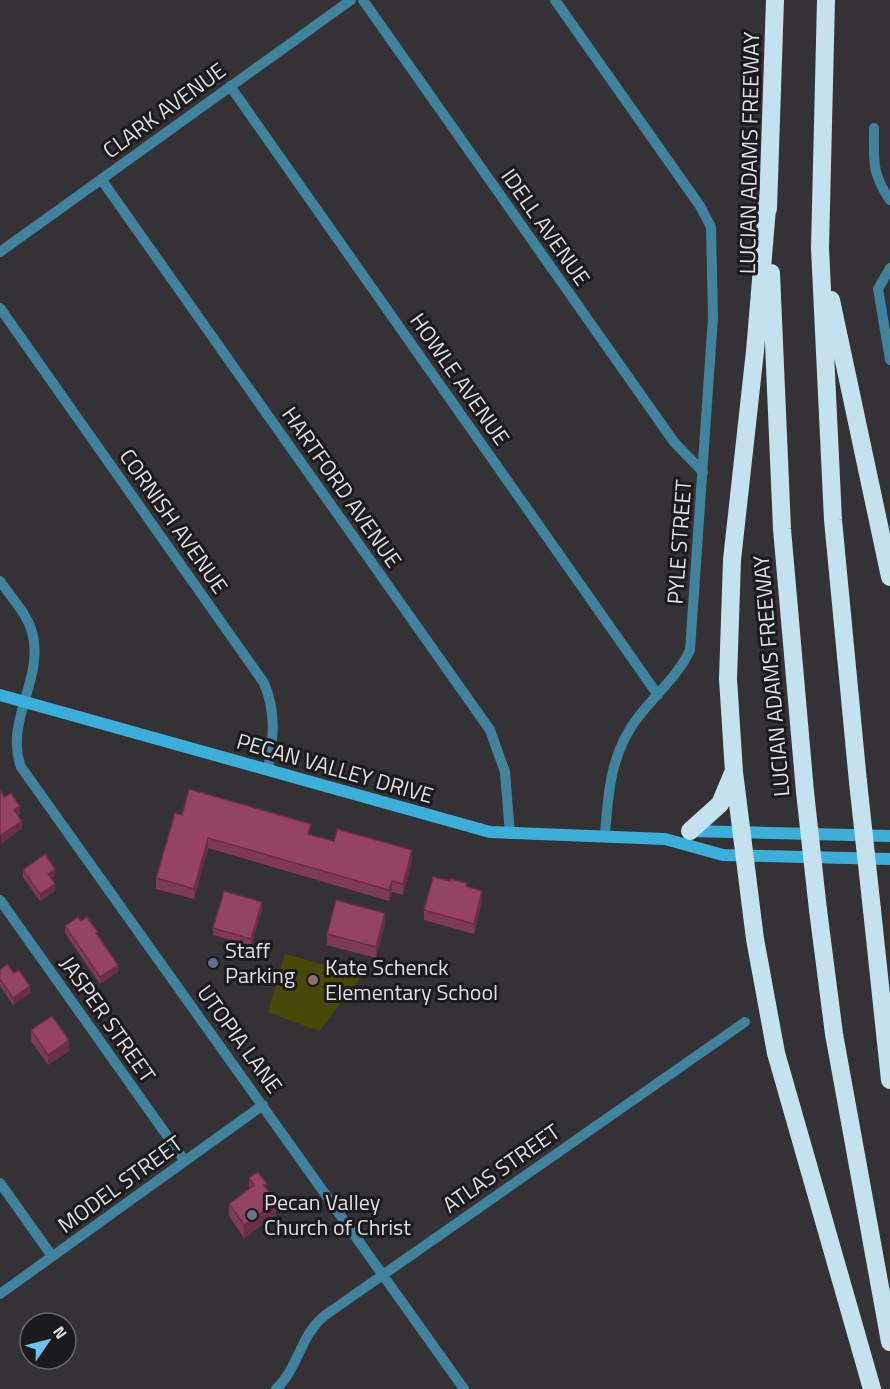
<svg xmlns="http://www.w3.org/2000/svg" width="890" height="1389" font-family="'Titillium Web',sans-serif">
	<style>
		.park { fill: #474906 }
		.lines { fill: none; stroke-linecap: round; stroke-linejoin: round }
		.minor { stroke: #41839e; stroke-width: 10 }
		.secondary { stroke: #3bafda; stroke-width: 12 }
		.motorway { stroke: #c4e1ee; stroke-width: 18 }
		.motorway-bridge { stroke: #c4e1ee; stroke-width: 18 }
		.wall { fill: #7f3a54 }
		.shaded-wall { fill: #682f45 }
		.building { fill: #944362; stroke: #682f45; stroke-width: 1.5 }
		.service-dot { fill: #5c6f8a; stroke: #1b1a1c; stroke-width: 2 }
		.education-dot { fill: #8d6e63; stroke: #1b1a1c; stroke-width: 2 }
		.worship-dot { fill: #6b7280; stroke: #1b1a1c; stroke-width: 2 }
		.labels { text-anchor: middle; dominant-baseline: central; stroke-width: 6; stroke-linejoin: round; paint-order: stroke }
		.street-label { font-size: 22px; fill: #dfdee0; stroke: #1b1a1c }
		.poi-label { font-size: 22px; fill: #dfdee0; stroke: #1b1a1c; text-anchor: start }
	</style>
	<rect width="100%" height="100%" fill="#343235"/>
	<path class="park" d="M285,954l78,21 -44,56 -51,-19z"/>
	<g class="lines">
		<path class="minor" d="M363,0l311,442 29,30
			M555,0l145,206 11,21 2,90 -23,333c-12,26 -34,44 -51,66 -28,35 -31,76 -34,119
			M230,86l428,609
			M874,128c0,31 -3,45 16,72
			M101,179l389,551 15,42 5,62
			M0,252l351,-252
			M890,268l-12,21 12,71
			M0,308l264,375c13,31 9,55 4,87
			M0,581c11,16 27,33 32,51 13,46 -28,89 -11,135l443,622
			M0,900l185,261
			M0,1183l52,73
			M0,1294l263,-189
			M276,1389c22,-20 24,-53 48,-73l421,-294"/>
		<path class="secondary" d="M0,695l490,137 175,7 58,16 167,4
			M689,831l201,5"/>
		<path class="motorway" d="M826,0l-6,248 13,272 25,262
			M768,197l-13,154 -23,209 -4,119 6,93 21,167 21,114 96,336
			M768,209l7,-209
			M771,273l11,256 23,263
			M831,300l59,277
			M690,831l30,-27 13,-31
			M818,910l16,124 56,308
			M872,910l18,170"/>
		<path class="motorway-bridge" d="M858,782l14,128
			M805,792l13,118"/>
	</g>
	<path class="wall" d="M182,815l128,20 102,26 -9,34 -11,-3 -3,9 -181,-53 -14,51 -38,-10v-11z
		M23,870l32,6 -4,3 4,12 -15,10 -17,-24z
		M467,886l15,15 -8,33 -50,-14v-10z
		M262,909l-11,37 -38,-11v-7z
		M81,921l17,15 20,36 -18,12 -35,-51v-7z
		M385,924l-9,34 -49,-13v-11z
		M0,970l30,23 -17,12 -13,-19z
		M31,1030l38,21 -21,14 -17,-24z
		M249,1178l18,11 9,26 -32,23 -15,-22v-12l20,-15z"/>
	<path class="shaded-wall" d="M20,806v8l-6,4v-8z
		M22,821v8l-21,15v-9z
		M208,838v10l-14,51v-10z
		M412,850v11l-9,34v-11z
		M55,869v7l-7,5v-7z
		M392,881v11l-3,9v-11z
		M55,884v7l-15,10v-7z
		M482,891v10l-8,33v-10z
		M262,902v7l-11,37v-7z
		M385,913v11l-9,34v-11z
		M118,965v7l-18,12v-7z
		M30,986v7l-17,12v-7z
		M69,1040v11l-21,14v-10z
		M276,1202v13l-32,23v-13z"/>
	<path class="building" d="M189,789l122,35 -3,10 26,7 3,-12 75,21 -9,34 -11,-3 -3,9 -181,-52 -14,51 -38,-11 19,-65 7,2z
		M0,791l5,6 6,-4 9,13 -6,4 8,11 -21,14 -1,-1z
		M45,854l10,15 -7,5 7,10 -15,10 -17,-24z
		M433,877l17,4v-2l17,4 -1,3 16,5 -8,33 -50,-14z
		M224,891l38,11 -11,37 -38,-11z
		M336,900l49,13 -9,34 -49,-13z
		M78,917l3,4 6,-4 11,15 -2,1 22,32 -18,12 -35,-51z
		M7,964l7,9 5,-3 11,16 -17,12 -13,-19v-9z
		M52,1016l17,24 -21,15 -17,-25z
		M258,1172l9,12 -3,1 12,17 -32,23 -15,-21 25,-19 -5,-7z"/>
	<circle class="service-dot" cx="213" cy="963" r="6"/>
	<circle class="education-dot" cx="313" cy="980" r="6"/>
	<circle class="worship-dot" cx="252" cy="1215" r="6"/>
	<g class="labels">
		<g class="street-label">
			<text transform="translate(164 110) rotate(-36)">CLARK AVENUE</text>
			<text transform="translate(749 153) rotate(-89)">LUCIAN ADAMS FREEWAY</text>
			<text transform="translate(546 227) rotate(55)">IDELL AVENUE</text>
			<text transform="translate(460 379) rotate(55)">HOWLE AVENUE</text>
			<text transform="translate(342 487) rotate(55)">HARTFORD AVENUE</text>
			<text transform="translate(174 521) rotate(55)">CORNISH AVENUE</text>
			<text transform="translate(679 542) rotate(-86)">PYLE STREET</text>
			<text transform="translate(771 676) rotate(-95)">LUCIAN ADAMS FREEWAY</text>
			<text transform="translate(335 768) rotate(16)">PECAN VALLEY DRIVE</text>
			<text transform="translate(108 1019) rotate(55)">JASPER STREET</text>
			<text transform="translate(240 1039) rotate(54)">UTOPIA LANE</text>
			<text transform="translate(501 1168) rotate(-35)">ATLAS STREET</text>
			<text transform="translate(120 1184) rotate(-36)">MODEL STREET</text>
		</g>
		<g class="poi-label">
			<text x="225" y="950">Staff<tspan x="225" dy="25">Parking</tspan></text>
			<text x="325" y="967">Kate Schenck<tspan x="325" dy="25">Elementary School</tspan></text>
			<text x="264" y="1202">Pecan Valley<tspan x="264" dy="25">Church of Christ</tspan></text>
		</g>
	</g>
	<g transform="translate(48 1341) rotate(55)"><circle r="28" fill="#1b1a1c" stroke="#69686a" stroke-width="1.5"/>
	<path d="M0-4.5L10 22L0 15L-10 22Z" fill="#69c4f1"/>
	<text y="-9" font-size="16" font-weight="bold" text-anchor="middle" fill="#dfdee0">N</text>
	</g>
</svg>
